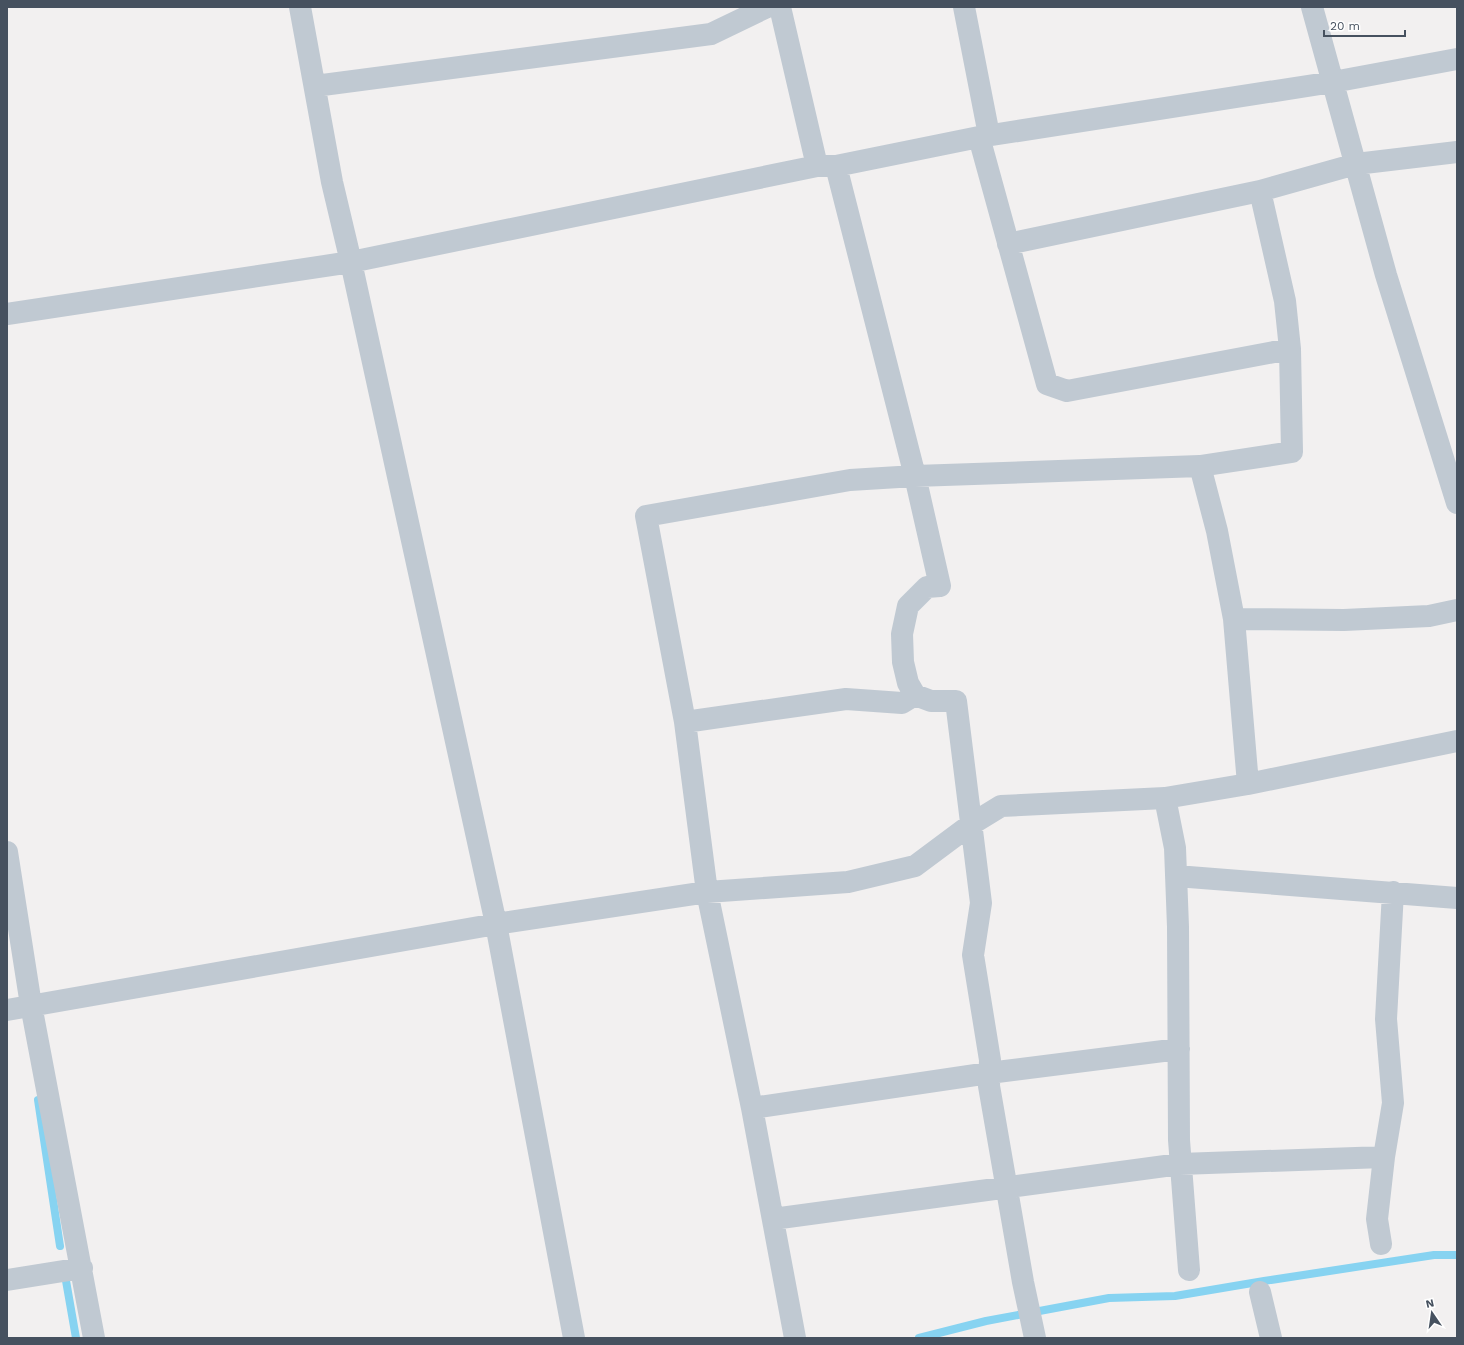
<svg xmlns="http://www.w3.org/2000/svg" width="1464" height="1345" font-family="'Work Sans',sans-serif">
	<style>
		.lines { fill: none; stroke-linecap: round; stroke-linejoin: round }
		.stream { stroke: #87d3f1; stroke-width: 8 }
		.minor { stroke: #c0c9d2; stroke-width: 22 }
	</style>
	<rect width="100%" height="100%" fill="#f2f0f0"/>
	<g class="lines">
		<path class="stream" d="M38,1100l22,146
			M65,1275l11,63
			M919,1338l67,-17 123,-23 66,-2 89,-15 170,-26h23"/>
		<path class="minor" d="M300,7l32,175 19,80 145,662 78,414
			M780,7l37,159
			M964,7l25,128
			M1312,7l74,268 71,228
			M315,86l396,-52 56,-27
			M979,137l68,247 20,7 223,-42
			M836,166l79,310 25,110 -13,1 -19,19 -6,28 1,28 5,21 7,12 16,6h25l25,202 -8,52 17,105 -1,26 34,196 12,56
			M1008,244l252,-53 96,-27 101,-12
			M7,314l344,-52 466,-96h19l143,-29 354,-55 124,-23
			M1200,466l17,65 17,88 14,165
			M1234,619l110,1 85,-4 28,-6
			M685,722l161,-23 56,4 13,-8
			M1165,798l10,50 3,79 1,213 10,130
			M7,852l24,153 63,333
			M1176,876l281,22
			M7,1010l489,-86 211,-32 141,-10 67,-16 55,-41 31,-19 164,-8 83,-14 209,-43
			M752,1108l237,-35 190,-24
			M773,1219l407,-55 204,-7
			M1381,1244l-4,-25 7,-62 9,-54 -7,-84 7,-127
			M7,1280l75,-12
			M1260,1292l11,46
			M795,1338l-43,-230 -45,-216 -22,-170 -39,-206 204,-36 65,-4 285,-10 92,-14 -2,-103 -5,-48 -25,-110"/>
	</g>
	<rect width="1464" height="1345" fill="none" stroke="#46515f" stroke-width="16"/>
	<g transform="translate(1432 1313) rotate(347)" stroke="#ffffff" stroke-width="3" paint-order="stroke">
	<path d="M0-3L7 15L0 10L-7 15Z" fill="#46515f"/>
	<text y="-6" font-size="11" font-weight="bold" text-anchor="middle" fill="#46515f">N</text>
	</g>
	<path d="M1324 30v6h81v-6" fill="none" stroke="#46515f" stroke-width="2"/>
	<text x="1330" y="30" font-size="12" fill="#46515f" stroke="#ffffff" stroke-width="3" paint-order="stroke">20 m</text>
</svg>
